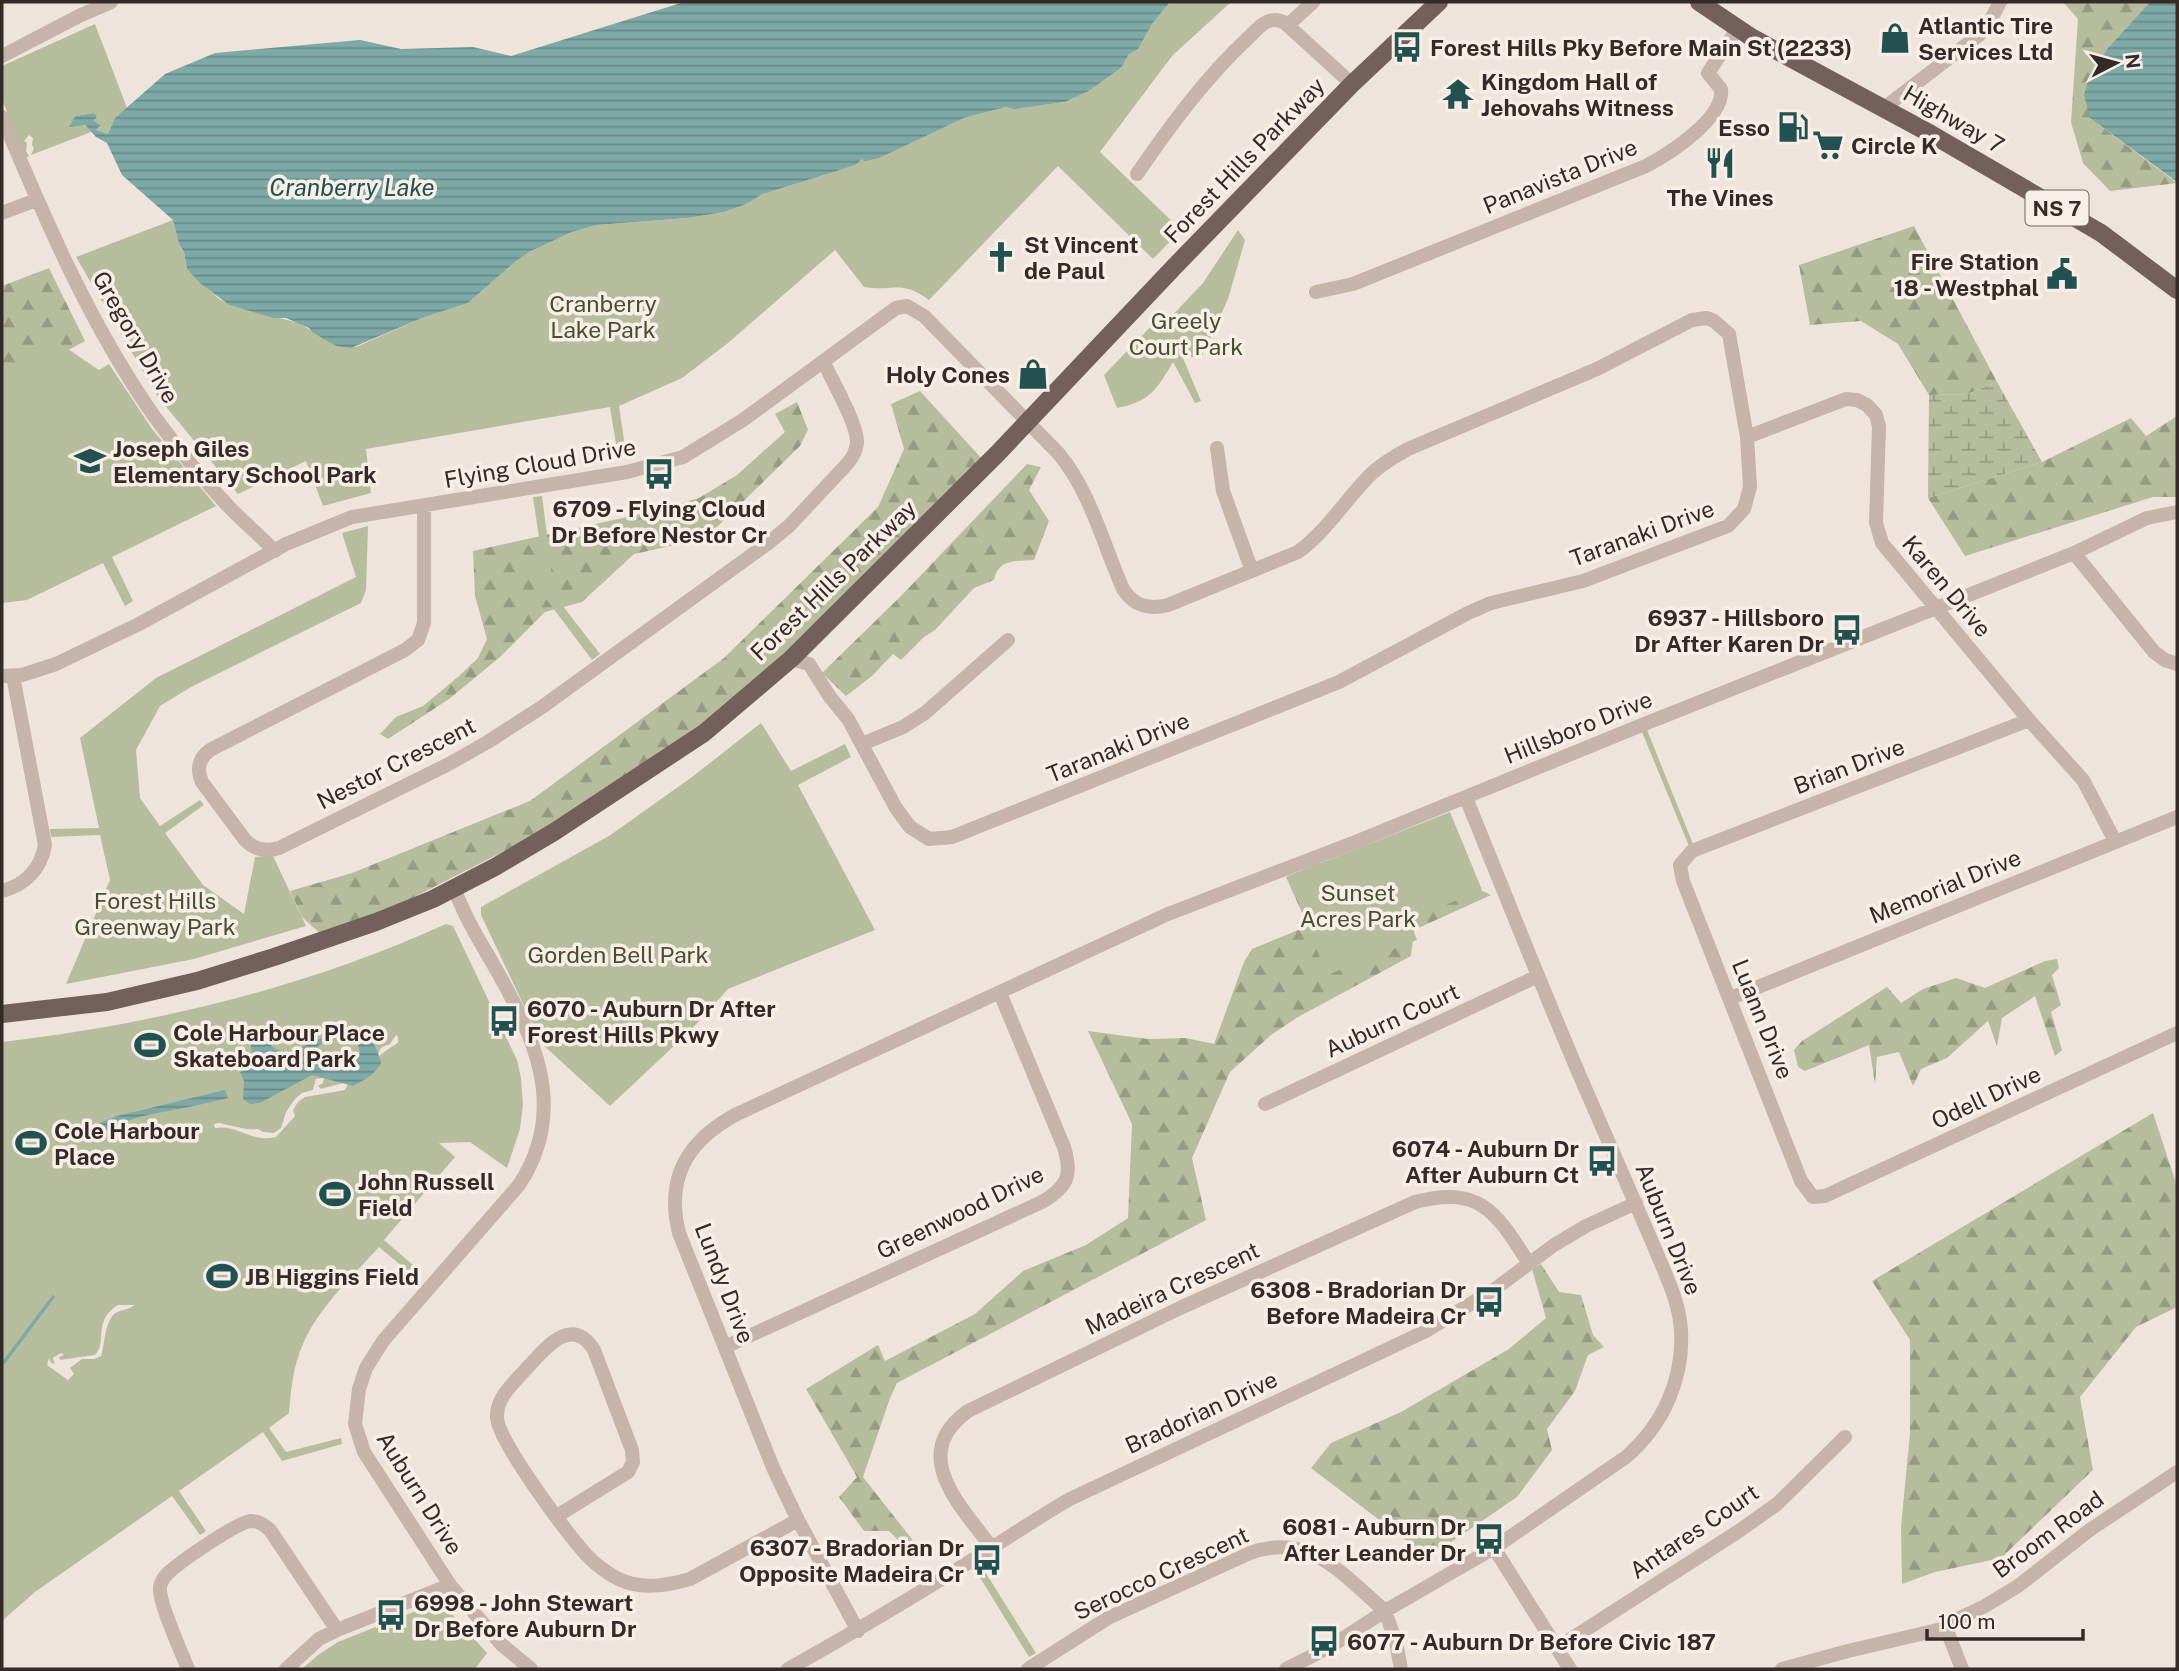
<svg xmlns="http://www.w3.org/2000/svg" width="2179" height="1671" font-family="'Public Sans',sans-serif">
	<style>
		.forest { fill: url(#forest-firs) }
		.wetland { fill: url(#wetland-marsh) }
		.green { fill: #b6bd9d; fill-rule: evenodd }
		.water { fill: url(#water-rules); fill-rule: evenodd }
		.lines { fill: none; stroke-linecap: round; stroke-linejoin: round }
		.stream { stroke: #7ea9a6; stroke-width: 3.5 }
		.minor { stroke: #c6b3a9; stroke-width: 14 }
		.major { stroke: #74605b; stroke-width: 18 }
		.labels { text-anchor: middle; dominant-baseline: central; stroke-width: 7; stroke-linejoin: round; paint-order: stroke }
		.shield { fill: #f7eee8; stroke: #6e6562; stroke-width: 2 }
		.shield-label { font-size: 21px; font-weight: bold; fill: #342a28 }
		.poi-label { font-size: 23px; font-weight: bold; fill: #342a28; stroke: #f7eee8; text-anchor: start }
		.street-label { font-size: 23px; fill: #342a28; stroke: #f7eee8 }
		.park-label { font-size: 23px; fill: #47502e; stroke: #f7eee8 }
		.water-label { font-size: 24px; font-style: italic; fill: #22514f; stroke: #f7eee8 }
	</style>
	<defs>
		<pattern id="forest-firs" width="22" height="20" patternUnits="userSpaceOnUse" patternTransform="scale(1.75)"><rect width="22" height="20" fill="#b6bd9d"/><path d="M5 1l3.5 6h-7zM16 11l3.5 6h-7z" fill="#959a80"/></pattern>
		<pattern id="wetland-marsh" width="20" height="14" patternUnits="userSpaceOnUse" patternTransform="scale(1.75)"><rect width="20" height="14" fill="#b6bd9d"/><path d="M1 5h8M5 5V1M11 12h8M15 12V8" fill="none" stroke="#959a80"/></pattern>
		<pattern id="water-rules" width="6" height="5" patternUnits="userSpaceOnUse" patternTransform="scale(1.75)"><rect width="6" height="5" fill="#7ea9a6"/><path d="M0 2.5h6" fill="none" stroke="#688a87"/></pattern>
	</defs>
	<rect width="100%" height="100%" fill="#efe4dc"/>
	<path class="forest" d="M2063,2h87l-42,46 -18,70 87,65 -67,8 -27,-28 -12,-41 7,-103z
		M1914,226l83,156 -29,12 -39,1 -31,-51 -37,-23 -51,4 -11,-60z
		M49,268l36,73 -83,45v-100z
		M920,391l63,69 -148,151 -117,107 -126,88 -207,106 -62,24 -21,-19 -12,-26 62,-18 178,-72 194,-143 154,-151 26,-58 -13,-45z
		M797,402l11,28 -8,16 -83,81 -42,18 -41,9 -52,48 -37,10 -45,45 -51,42 -61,40 -8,-5 16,-17 27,-11 36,-30 19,-18 9,-19 -12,-43 -2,-45 177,-39 49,-14 38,-23 48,-43 -10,-18z
		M2177,416v81h-24l-188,59 -37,-58 114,-36 89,-44 15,18z
		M1027,464l14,3 -12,23 20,31 -15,39c-17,1 -36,-1 -40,20l-20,8 -39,42 -11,7 -23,23 -8,-6 -21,22 -26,20 -24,-23 80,-78z
		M1319,863l138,16 34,16 -77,35 -3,26 -113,61 -27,18 -41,37 -38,86 14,62 -309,163 -7,15 -27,79 59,75 -9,3 -24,-24h-25l-25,-34 18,-20 -51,-88 72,-44 7,16 90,-47 48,-43 63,-26 42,-27 4,-94 -44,-93 60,8 38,-1 28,6 30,-82 8,-13 56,-23 -22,-49z
		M2057,959l2,9 -7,7 9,30 -10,7 11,38 -7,6 -20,-60 -33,22 -5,28 -9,-25 -41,37 -26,11 -8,17 -14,-34 -22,5 -2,27 -6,-39 -64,26 -7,-4 -4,-17 8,-9 85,-54 14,16 22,-14 33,-11 29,10 60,-27z
		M2153,1113l24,73v121l-41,20 -56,70 13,73 -92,88 -66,14 -33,12 -1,-58 9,-93v-93l-38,-59z
		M1541,1264l18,28 22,3 12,40 11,12 -16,8 -13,36 -28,38 5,21 -35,47 -70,48 -23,9 -113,-86 20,-25 70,-31 108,-63 37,-31 -14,-49z"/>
	<path class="wetland" d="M1997,382l45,80 -114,36 1,-103 39,-1z"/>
	<path class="green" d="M1170,2h61l-59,54 -72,96 81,78 -28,29 -95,-93 -129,134c-29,-21 -35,-8 -65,-13l-29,-37 -107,93 -46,35 -63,28 7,48 -8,2 -8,-49 -244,42 5,44 -48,13 -17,-45 -68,33 -80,-97 -82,-140 97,-37 6,24 5,8 3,17 32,30 13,7 67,17 37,23 20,1 66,-29 46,-15 47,-41 16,-11 41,-19 25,-7 91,-7 36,-6 20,-7 19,-11 93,-29 6,-6h12l90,-41 42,-11 13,1 46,-6 24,-11 32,-23 8,-14 9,-6 14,-24z
		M95,24l32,84 -12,10 -7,16 -12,-4 5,-5 -7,-4 2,-4 -2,-4 -19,3 -5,11c10,-4 15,-4 21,5l-60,23 3,-7 -2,-3 1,-7 -4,-3 -5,6 3,2 -1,8 3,5 -4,2 -23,-59v-33z
		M1238,230l7,10 -17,59 -26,57 -19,2 18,43 -6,2 -22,-41c-16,27 -23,40 -56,46l-13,-33 56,-58 6,5 37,-39z
		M59,343l40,27 10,-6 43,65 64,77 -104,51 21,44 -8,5 -22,-43 -76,37 -25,3v-233z
		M542,496l9,70 1,26 48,62 -8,6 -51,-68v-41l-8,-54z
		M368,526l-2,64 -5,13 -170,84 -31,19 -24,44 4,48 20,28 40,-26 4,5 -39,28 38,52 41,29 11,-57 18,-1 33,70 -112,33 -128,25 44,-104 -10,-45 -49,2 -1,-8 49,-1 -19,-90 76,-60 200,-101 -14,-44z
		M761,723l30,48 54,-27 6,13 -53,28 77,145 -147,59 -38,42 -80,75 -68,-62 -61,-129v-8l128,-71 83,-59z
		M1647,730l46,114 -4,2 -47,-114z
		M1450,812l32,78 -73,30 8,20 -90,35 -39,-99z
		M446,924l7,2 64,134 4,18 2,26 -3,25 -13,39 -37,-26 -31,1 16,14 -71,83 36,31 -5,6 -36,-30c-26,29 -61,61 -76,97 -10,22 -12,45 -14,69l-20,15 17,24 55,-14 1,6 -60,17 -19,-29 -84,59 27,40 -6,4 -28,-39 -137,96 -33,29v-579c153,-18 303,-54 444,-118zM396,1035l2,2v6c-17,9 -34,27 -50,40l-3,7 -40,7 -7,5 -5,8 2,6 -19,21c-25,6 -38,-13 -61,-9l-1,-4 5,-1c10,2 30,8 39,6l5,3 11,1 7,-5 5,-16 9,-13 7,-6 11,-3 3,-11 8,-1 -1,5 -5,3 3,3 22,-6 34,-28 5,-8 8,-3zM118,1305h16c-6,6 -15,4 -21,10 -9,11 -8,29 -12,41l-7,3h-12l-12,9 4,6 -6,6 -21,-15 2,-7 2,5 4,1 -2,-6 8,-5 3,2 -5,2 1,3 35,-5c13,-13 -3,-34 23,-50z
		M982,1567l54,86 -7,4 -53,-86z
		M438,1602l4,1 45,50 -12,16h-173l16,-14 20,-13z"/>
	<path class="water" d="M684,2h486l-18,22 -14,25 -9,5 -8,14 -32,23 -24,11 -50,7 -9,-2 -42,11 -85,40 -14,3 -3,-2 -6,6 -93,29 -19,11 -20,7 -36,6 -91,7 -25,7 -41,19 -16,11 -47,41 -46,15 -71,30 -15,-2 -24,-14 -3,-4 -23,-10h-12l-45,-13 -29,-22 -13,-14 -3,-17 -5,-8 -6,-24 -51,-45 -15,-32 -11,-6 -11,-12 -16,2 6,-11 19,-3 3,3 -3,5 7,4 -5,5 12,4 7,-16 50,-44 50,-21 145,-13 41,9 72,-2 38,9z
		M2150,2h27v180l-87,-64 -6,-23 6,-21 18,-26z
		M347,1026c20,5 30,18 34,37 -6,12 -17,17 -28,23l-41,-11 -52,28 -10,1 -7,-5 1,-18 -4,-9 10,-4 4,-4 -4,-23 3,-4 6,-1 18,14 12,3zM344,1035c11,3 18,11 15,22l-30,9 -13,-4 -1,-12 4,-5z
		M225,1090l3,8c-29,8 -59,12 -89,19 -15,4 -32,16 -47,16l5,-9 20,-8z"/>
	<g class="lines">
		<path class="stream" d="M2,1365l51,-68"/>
		<path class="minor" d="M1288,25l25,-23
			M2,56l77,-40 32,-14
			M1884,108l95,-73 9,-10 12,-23
			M2,117c43,102 88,208 152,299 24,33 50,65 78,94 14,14 29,27 43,41
			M1137,174c33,-48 69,-97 111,-136 6,-5 13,-15 21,-17 6,-2 11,-1 16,2l67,61
			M2,213l34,-13
			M1316,292l37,-8 293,-118c23,-12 79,-48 75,-77l-13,-16 30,-45
			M1747,437l99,-38 11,1 10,5 9,10 3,11 -3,97 6,20 147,177 54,60 32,61
			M1217,448l6,43 29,80
			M424,506v117l-6,17 -13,10 -195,100c-11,8 -14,19 -8,32l43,58c10,10 21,12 34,8l168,-83 39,-22 56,-36 225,-163 22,-18 59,-63c5,-6 8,-12 9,-20 1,-18 -25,-63 -34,-82
			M2074,553l80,99 11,8 12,4
			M2,676l20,-1 34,-11 83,-40 147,-80 66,-27 275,-45 56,-15 60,-37 153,-112 11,-2 17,10 135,138c32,39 44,90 64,135 11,17 26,21 45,16l130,-53c29,-21 48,-53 73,-78 11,-10 24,-18 37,-25l189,-80 95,-49 15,-2 7,3 15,13 18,103 3,50 -6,22 -16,17 -145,55 -92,22 -23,10 -129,69 -387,155 -23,2 -19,-12 -14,-19 -48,-89 -18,-22 -21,-33 -18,-5
			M2029,720l-337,131 -12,14 3,16 118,300 12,16 12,-1 352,-163
			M862,744l41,-17 22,-14 83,-73
			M454,887c9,27 24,51 39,77 40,70 77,144 26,221l-136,156 -17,27 -7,21 -4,35 9,28 86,133 51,59 30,25
			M2,891c23,-6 39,-22 43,-46l-32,-169
			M1731,998l446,-181
			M1265,1104l273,-128
			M725,1347l317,-145c25,-15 31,-26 22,-55l-64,-154
			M557,1516l71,-44 5,-10 -1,-12 -38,-100c-23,-36 -49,-1 -67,18 -12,14 -31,29 -30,49 0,23 68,113 86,134 10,12 28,26 43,31 21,7 43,3 64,-3l108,-59
			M992,1548c-30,-41 -85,-93 -24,-137l212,-103 235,-106c65,-17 81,10 113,60
			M1494,1548l76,121
			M1385,1611l11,31 5,27
			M1946,1628l16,41
			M858,1631l-60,-111 -24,-50 -95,-237c-14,-56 9,-93 58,-119l431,-200 185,-71 289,-118 432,-172 73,-35 30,-6
			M1557,1648l182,-117 38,-27 68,-67
			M188,1669c-6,-16 -30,-67 -28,-82 1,-5 4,-10 8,-14 12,-11 69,-51 83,-52 8,0 13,4 19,9l67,100
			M286,1669l33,-30 18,-9 113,-45
			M788,1669c63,-35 125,-72 186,-110 32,-20 63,-41 96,-60l356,-168 69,-42 59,-44 32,-19 50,-23
			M1028,1669l80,-51 142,-65c60,-22 94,23 135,58
			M1286,1669l42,-21 57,-37 109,-63 132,-91c37,-32 58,-78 55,-127 -2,-31 -17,-58 -28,-86 -19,-44 -38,-88 -57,-131 -46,-104 -87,-210 -130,-315
			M1782,1669l66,-18 98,-23 5,-6 34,-16 33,-20 73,-57 86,-57"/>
		<path class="major" d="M1699,2l52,35 180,97 170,99 76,57
			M2,1014l105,-12 90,-21 77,-24 102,-35 57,-23 62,-32 59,-35 150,-99 87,-74 206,-205 179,-189 176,-181 87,-82"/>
	</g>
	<defs>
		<symbol id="shop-bare" viewBox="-9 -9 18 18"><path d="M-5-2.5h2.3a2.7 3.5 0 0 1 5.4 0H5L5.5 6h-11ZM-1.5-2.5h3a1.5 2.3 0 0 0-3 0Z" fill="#22514f" stroke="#f7eee8" stroke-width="2.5" paint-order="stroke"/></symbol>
		<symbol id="bus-bare" viewBox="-9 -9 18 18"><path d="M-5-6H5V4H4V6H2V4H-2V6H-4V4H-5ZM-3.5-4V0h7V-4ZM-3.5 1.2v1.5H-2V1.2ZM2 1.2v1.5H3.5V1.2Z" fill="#22514f" stroke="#f7eee8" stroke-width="2.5" paint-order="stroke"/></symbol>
		<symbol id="temple-bare" viewBox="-9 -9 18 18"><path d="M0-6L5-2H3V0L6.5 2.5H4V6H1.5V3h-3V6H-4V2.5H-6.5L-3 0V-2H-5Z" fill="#22514f" stroke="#f7eee8" stroke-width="2.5" paint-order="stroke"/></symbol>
		<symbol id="fuel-bare" viewBox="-9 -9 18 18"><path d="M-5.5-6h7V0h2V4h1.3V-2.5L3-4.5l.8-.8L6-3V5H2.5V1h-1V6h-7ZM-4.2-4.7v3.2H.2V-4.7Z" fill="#22514f" stroke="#f7eee8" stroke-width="2.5" paint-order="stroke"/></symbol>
		<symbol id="supermarket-bare" viewBox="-9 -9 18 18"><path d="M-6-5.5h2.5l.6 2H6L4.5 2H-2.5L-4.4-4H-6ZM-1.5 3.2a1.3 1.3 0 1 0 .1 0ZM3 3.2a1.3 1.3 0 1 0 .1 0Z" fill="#22514f" stroke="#f7eee8" stroke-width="2.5" paint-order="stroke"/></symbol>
		<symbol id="restaurant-bare" viewBox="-9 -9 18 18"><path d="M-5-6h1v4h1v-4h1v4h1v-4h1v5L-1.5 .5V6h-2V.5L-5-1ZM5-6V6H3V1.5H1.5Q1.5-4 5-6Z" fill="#22514f" stroke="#f7eee8" stroke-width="2.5" paint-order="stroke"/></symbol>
		<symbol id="church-bare" viewBox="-9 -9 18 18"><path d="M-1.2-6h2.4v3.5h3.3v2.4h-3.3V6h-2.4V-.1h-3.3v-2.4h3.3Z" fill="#22514f" stroke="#f7eee8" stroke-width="2.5" paint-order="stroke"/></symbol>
		<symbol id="civic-bare" viewBox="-9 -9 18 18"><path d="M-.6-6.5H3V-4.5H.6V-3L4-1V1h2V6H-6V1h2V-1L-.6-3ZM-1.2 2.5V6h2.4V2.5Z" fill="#22514f" stroke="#f7eee8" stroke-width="2.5" paint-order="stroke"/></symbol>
		<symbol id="school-bare" viewBox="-9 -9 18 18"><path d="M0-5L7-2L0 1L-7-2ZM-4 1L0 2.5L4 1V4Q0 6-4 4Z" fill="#22514f" stroke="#f7eee8" stroke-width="2.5" paint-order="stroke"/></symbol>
		<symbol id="stadium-bare" viewBox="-9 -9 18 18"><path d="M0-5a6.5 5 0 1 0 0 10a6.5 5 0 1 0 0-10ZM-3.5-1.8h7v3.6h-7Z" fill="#22514f" stroke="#f7eee8" stroke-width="2.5" paint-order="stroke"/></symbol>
	</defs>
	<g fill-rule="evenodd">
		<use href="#shop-bare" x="1873" y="16" width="44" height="44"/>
		<use href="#bus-bare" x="1385" y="25" width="44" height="44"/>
		<use href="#temple-bare" x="1436" y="72" width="44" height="44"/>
		<use href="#fuel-bare" x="1771" y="105" width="44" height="44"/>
		<use href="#supermarket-bare" x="1806" y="123" width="44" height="44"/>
		<use href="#restaurant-bare" x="1698" y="141" width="44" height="44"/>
		<use href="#church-bare" x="979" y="235" width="44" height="44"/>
		<use href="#civic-bare" x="2040" y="252" width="44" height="44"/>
		<use href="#shop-bare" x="1011" y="352" width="44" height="44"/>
		<use href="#school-bare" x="68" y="439" width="44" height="44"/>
		<use href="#bus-bare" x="637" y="452" width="44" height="44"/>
		<use href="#bus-bare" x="1825" y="608" width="44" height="44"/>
		<use href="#bus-bare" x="482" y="999" width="44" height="44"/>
		<use href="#stadium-bare" x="128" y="1023" width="44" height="44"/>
		<use href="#stadium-bare" x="9" y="1121" width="44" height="44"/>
		<use href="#bus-bare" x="1580" y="1139" width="44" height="44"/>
		<use href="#stadium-bare" x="313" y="1172" width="44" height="44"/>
		<use href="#stadium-bare" x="200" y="1254" width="44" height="44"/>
		<use href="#bus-bare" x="1467" y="1280" width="44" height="44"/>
		<use href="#bus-bare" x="1467" y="1517" width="44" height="44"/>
		<use href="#bus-bare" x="965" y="1538" width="44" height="44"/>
		<use href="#bus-bare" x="369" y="1593" width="44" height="44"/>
		<use href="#bus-bare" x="1302" y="1619" width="44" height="44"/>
	</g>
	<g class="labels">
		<rect class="shield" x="2025.5" y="190.5" width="63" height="35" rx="5"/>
		<g class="shield-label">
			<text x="2057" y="208">NS 7</text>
		</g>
		<g class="poi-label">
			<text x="1918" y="25">Atlantic Tire<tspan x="1918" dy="26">Services Ltd</tspan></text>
			<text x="1430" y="47">Forest Hills Pky Before Main St (2233)</text>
			<text x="1481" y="81">Kingdom Hall of<tspan x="1481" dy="26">Jehovahs Witness</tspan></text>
			<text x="1770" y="127" text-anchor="end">Esso</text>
			<text x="1851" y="145">Circle K</text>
			<text x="1720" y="197" text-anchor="middle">The Vines</text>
			<text x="1024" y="244">St Vincent<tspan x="1024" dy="26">de Paul</tspan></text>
			<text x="2039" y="261" text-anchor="end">Fire Station<tspan x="2039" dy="26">18 - Westphal</tspan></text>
			<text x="1010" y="374" text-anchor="end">Holy Cones</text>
			<text x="113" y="448">Joseph Giles<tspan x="113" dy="26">Elementary School Park</tspan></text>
			<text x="659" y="508" text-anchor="middle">6709 - Flying Cloud<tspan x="659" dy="26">Dr Before Nestor Cr</tspan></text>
			<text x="1824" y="617" text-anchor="end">6937 - Hillsboro<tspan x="1824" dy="26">Dr After Karen Dr</tspan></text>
			<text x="527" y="1008">6070 - Auburn Dr After<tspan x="527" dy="26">Forest Hills Pkwy</tspan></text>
			<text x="173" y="1032">Cole Harbour Place<tspan x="173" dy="26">Skateboard Park</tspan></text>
			<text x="54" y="1130">Cole Harbour<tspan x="54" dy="26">Place</tspan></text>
			<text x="1579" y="1148" text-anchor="end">6074 - Auburn Dr<tspan x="1579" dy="26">After Auburn Ct</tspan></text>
			<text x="358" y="1181">John Russell<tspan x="358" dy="26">Field</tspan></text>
			<text x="245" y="1276">JB Higgins Field</text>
			<text x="1466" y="1289" text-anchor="end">6308 - Bradorian Dr<tspan x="1466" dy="26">Before Madeira Cr</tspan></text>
			<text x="1466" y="1526" text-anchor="end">6081 - Auburn Dr<tspan x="1466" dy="26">After Leander Dr</tspan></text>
			<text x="964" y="1547" text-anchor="end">6307 - Bradorian Dr<tspan x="964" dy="26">Opposite Madeira Cr</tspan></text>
			<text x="414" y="1602">6998 - John Stewart<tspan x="414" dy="26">Dr Before Auburn Dr</tspan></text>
			<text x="1347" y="1641">6077 - Auburn Dr Before Civic 187</text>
		</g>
		<g class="street-label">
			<text transform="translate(1954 119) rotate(30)">Highway 7</text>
			<text transform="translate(1244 160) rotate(-46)">Forest Hills Parkway</text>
			<text transform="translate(1560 176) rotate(-22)">Panavista Drive</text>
			<text transform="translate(136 337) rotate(60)">Gregory Drive</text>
			<text transform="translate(540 463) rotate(-10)">Flying Cloud Drive</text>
			<text transform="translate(1642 533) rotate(-20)">Taranaki Drive</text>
			<text transform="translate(833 580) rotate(-44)">Forest Hills Parkway</text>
			<text transform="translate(1947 586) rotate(50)">Karen Drive</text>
			<text transform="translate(1578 727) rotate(-22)">Hillsboro Drive</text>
			<text transform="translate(1118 747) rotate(-22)">Taranaki Drive</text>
			<text transform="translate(396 763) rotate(-27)">Nestor Crescent</text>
			<text transform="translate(1849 766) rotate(-21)">Brian Drive</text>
			<text transform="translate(1945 886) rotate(-22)">Memorial Drive</text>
			<text transform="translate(1763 1019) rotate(68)">Luann Drive</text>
			<text transform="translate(1392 1020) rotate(-25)">Auburn Court</text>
			<text transform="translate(1986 1097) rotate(-25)">Odell Drive</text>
			<text transform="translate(960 1212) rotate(-26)">Greenwood Drive</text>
			<text transform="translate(1669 1229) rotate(68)">Auburn Drive</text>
			<text transform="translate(725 1283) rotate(69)">Lundy Drive</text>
			<text transform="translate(1172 1288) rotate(-25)">Madeira Crescent</text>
			<text transform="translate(1201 1412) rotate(-25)">Bradorian Drive</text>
			<text transform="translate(420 1493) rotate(58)">Auburn Drive</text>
			<text transform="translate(1694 1531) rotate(-34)">Antares Court</text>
			<text transform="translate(2048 1534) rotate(-36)">Broom Road</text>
			<text transform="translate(1161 1573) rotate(-25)">Serocco Crescent</text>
		</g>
		<g class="park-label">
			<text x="603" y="303">Cranberry<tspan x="603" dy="26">Lake Park</tspan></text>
			<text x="1186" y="320">Greely<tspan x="1186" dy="26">Court Park</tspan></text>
			<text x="1358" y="892">Sunset<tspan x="1358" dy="26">Acres Park</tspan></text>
			<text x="155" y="900">Forest Hills<tspan x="155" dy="26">Greenway Park</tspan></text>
			<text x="618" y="954">Gorden Bell Park</text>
		</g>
		<g class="water-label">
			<text x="352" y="187">Cranberry Lake</text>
		</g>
	</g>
	<rect width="2179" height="1671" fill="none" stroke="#342a28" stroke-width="7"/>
	<g transform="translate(2116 63) rotate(84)" stroke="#f7eee8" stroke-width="5" paint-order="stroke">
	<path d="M0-5L12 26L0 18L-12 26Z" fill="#342a28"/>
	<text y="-10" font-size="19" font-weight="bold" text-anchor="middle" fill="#342a28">N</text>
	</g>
	<path d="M1927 1629v10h156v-10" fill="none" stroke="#342a28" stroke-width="3.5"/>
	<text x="1938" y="1629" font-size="21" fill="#342a28" stroke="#f7eee8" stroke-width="5" paint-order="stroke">100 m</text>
</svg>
